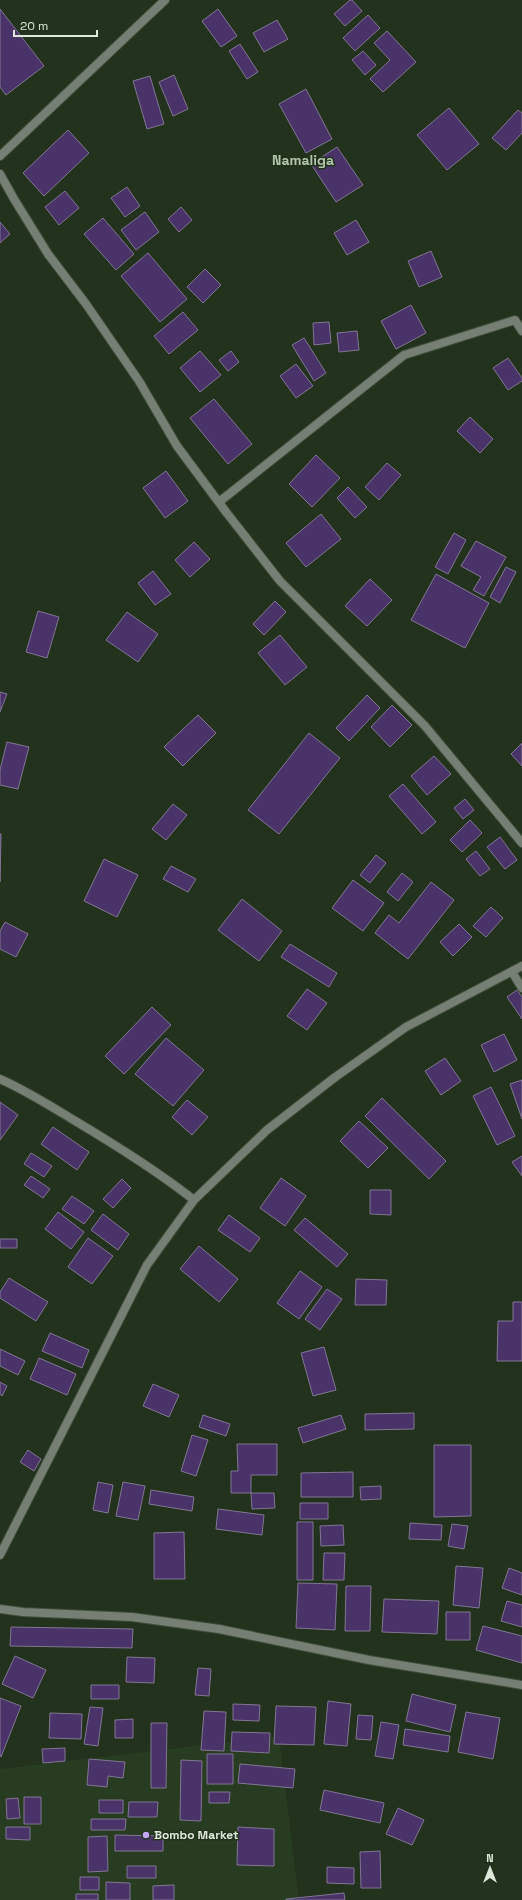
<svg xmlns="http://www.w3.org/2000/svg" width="522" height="1900" font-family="'Space Grotesk',sans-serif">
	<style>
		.built { fill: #273c21 }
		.building { fill: #493369; stroke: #817793 }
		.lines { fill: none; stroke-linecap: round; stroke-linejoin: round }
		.street-casing { stroke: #404f3b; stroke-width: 10 }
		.street { stroke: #767f73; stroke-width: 8 }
		.poi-dot { fill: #c3a7f2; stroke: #22321d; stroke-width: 1.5 }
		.labels { text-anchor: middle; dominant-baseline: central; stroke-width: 3; stroke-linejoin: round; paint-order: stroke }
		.poi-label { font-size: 12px; font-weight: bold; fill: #dde8da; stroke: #22321d; text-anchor: start }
		.quarter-label { font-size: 14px; font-weight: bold; fill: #b3c7ac; stroke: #22321d }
	</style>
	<rect width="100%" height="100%" fill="#22321d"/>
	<path class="built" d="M279,1736l20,164h-299v-131z"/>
	<path class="building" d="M350,0h2l10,11 -17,15 -11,-12z
		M0,9l44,57 -38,29 -6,-8z
		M218,9l19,27 -16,11 -19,-26z
		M368,15l12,13 -25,23 -12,-13z
		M277,20l11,19 -24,13 -11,-19z
		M387,31l29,31 -33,30 -13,-13 20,-19 -16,-17z
		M240,44l18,28 -11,7 -18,-28z
		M363,51l13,14 -11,10 -13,-15z
		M174,75l14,34 -15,7 -14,-34z
		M150,76l14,48 -17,5 -14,-48z
		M306,89l26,50 -26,14 -27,-49z
		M449,108l30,36 -32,26 -30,-35z
		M518,110l4,3v20l-16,17 -14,-12z
		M68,130l21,23 -45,43 -21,-23z
		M337,147l26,38 -27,17 -25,-38z
		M127,187l13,19 -15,11 -14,-19z
		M65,191l14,17 -20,17 -14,-18z
		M181,207l11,13 -13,12 -11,-13z
		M145,212l14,20 -23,18 -15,-20z
		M103,218l31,36 -18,16 -32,-36z
		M356,220l13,22 -22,13 -13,-22z
		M0,222l10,12 -10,9z
		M431,251l11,26 -23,10 -11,-26z
		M148,253l39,46 -27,23 -39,-46z
		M205,269l16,16 -18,18 -16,-16z
		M411,305l15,28 -30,16 -15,-28z
		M183,312l15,18 -29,24 -15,-18z
		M329,322l2,21 -17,2 -1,-22z
		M357,331l2,19 -20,2 -2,-19z
		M304,338l22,35 -12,8 -22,-36z
		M200,351l21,24 -21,17 -20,-24z
		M231,351l8,11 -11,9 -9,-11z
		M508,358l14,20v3l-14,9 -15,-22z
		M296,364l17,22 -17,12 -16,-22z
		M214,399l38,45 -24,20 -38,-46z
		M470,417l23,22 -13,14 -23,-22z
		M316,455l24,23 -28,29 -23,-23z
		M387,463l14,12 -22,25 -14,-13z
		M166,471l22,30 -23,17 -22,-30z
		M348,487l19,20 -12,11 -18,-20z
		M321,514l20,25 -35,28 -20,-24z
		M454,533l12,7 -18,34 -13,-7z
		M476,541l30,16 -22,39 -11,-6 8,-13 -20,-11z
		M194,542l16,17 -20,18 -15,-17z
		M506,567l10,5 -16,31 -10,-6z
		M153,571l18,23 -16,11 -17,-22z
		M436,574l53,29 -24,45 -54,-28z
		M370,579l22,21 -25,26 -22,-20z
		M275,601l11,11 -22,23 -11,-11z
		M38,611l21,6 -12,41 -21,-6z
		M127,612l31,22 -20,28 -32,-22z
		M280,635l27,32 -22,18 -27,-32z
		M0,692l7,2 -7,18z
		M367,695l13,13 -31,33 -13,-13z
		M392,705l20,20 -22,22 -19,-20z
		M198,715l18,18 -33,33 -19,-19z
		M309,733l31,25 -61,76 -31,-24z
		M7,742l22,5 -11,42 -18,-4v-15z
		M522,743v23l-11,-12z
		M434,756l17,18 -24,21 -16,-19z
		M403,784l33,38 -14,12 -33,-38z
		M465,799l9,11 -11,9 -9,-11z
		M173,804l14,11 -21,25 -14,-11z
		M470,820l12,13 -20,19 -12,-12z
		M0,834h1l-1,48z
		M500,837l17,23 -12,9 -18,-22z
		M476,851l14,18 -10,7 -14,-17z
		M376,855l10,8 -16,20 -10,-8z
		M104,859l34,16 -21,42 -33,-16z
		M171,866l25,13 -8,13 -25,-13z
		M402,873l11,9 -15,19 -11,-9z
		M353,880l31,23 -21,28 -31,-23z
		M431,882l23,18 -46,59 -33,-26 14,-18 10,8z
		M242,899l40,32 -23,30 -41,-31z
		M491,907l12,11 -17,19 -13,-11z
		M5,922l23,12 -12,23 -16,-8v-18z
		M459,924l13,13 -19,19 -13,-14z
		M290,944l47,29 -8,14 -48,-30z
		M307,989l20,14 -20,27 -20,-14z
		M517,990l5,7v22l-15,-22z
		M152,1007l19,18 -47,49 -19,-18z
		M504,1034l13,26 -23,12 -13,-27z
		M166,1038l38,32 -31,36 -38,-32z
		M445,1058l16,23 -20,14 -16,-24z
		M522,1080v39l-12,-35z
		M491,1087l24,49 -18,9 -24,-49z
		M382,1098l64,63 -17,18 -64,-63z
		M187,1100l21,17 -16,18 -20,-18z
		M0,1102l18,13 -18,25z
		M359,1121l29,27 -20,20 -28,-27z
		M53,1127l36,25 -12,18 -36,-26z
		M31,1153l21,13 -8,11 -20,-13z
		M522,1156v20l-10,-14z
		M31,1176l19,13 -7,9 -19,-13z
		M281,1178l25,18 -21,30 -25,-18z
		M122,1179l9,9 -18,20 -10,-9z
		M370,1190h21v25l-21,-1z
		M72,1196l22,15 -10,13 -22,-15z
		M58,1212l26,20 -13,17 -26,-20z
		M103,1214l26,20 -11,16 -27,-20z
		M229,1215l31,23 -10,14 -32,-22z
		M305,1218l43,36 -11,13 -43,-37z
		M88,1238l25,18 -21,28 -24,-17z
		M0,1239h17v9h-17z
		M199,1246l39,33 -19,23 -39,-33z
		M300,1271l22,16 -23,32 -22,-16z
		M9,1278l39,24 -12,19 -36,-23v-6z
		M356,1279l31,1 -1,25h-31z
		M327,1289l15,10 -22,31 -15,-11z
		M513,1302h9v59h-25l1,-40h15z
		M50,1333l39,17 -7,18 -40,-17z
		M324,1347l12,43 -23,6 -12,-43z
		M0,1349l25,12 -7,14 -18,-9z
		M39,1358l37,16 -9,21 -37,-16z
		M0,1382l7,4 -5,10 -2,-2z
		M153,1384l26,11 -10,22 -26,-11z
		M414,1413v16l-49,1v-16z
		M203,1415l27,9 -4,12 -27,-9z
		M341,1415l5,14 -43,14 -5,-15z
		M192,1435l16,5 -12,36 -15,-5z
		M237,1444h40v31h-26v18h-20v-22h7z
		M434,1445h37v71l-37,1z
		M28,1450l13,9 -7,12 -14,-9z
		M353,1472v25h-52v-24z
		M98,1482l15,3 -5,28 -15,-3z
		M123,1482l22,4 -7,34 -22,-4z
		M381,1486v13l-20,1 -1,-13z
		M151,1490l43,7 -2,14 -43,-7z
		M251,1493h23l1,15 -23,1z
		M300,1503h28v16h-28z
		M218,1509l46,6 -2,20 -46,-6z
		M297,1522h16v58h-16z
		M410,1523l32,2 -1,15 -32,-1z
		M452,1524l16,2 -4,23 -16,-3z
		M343,1525l1,20 -23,1 -1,-20z
		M184,1532l1,47h-31v-46z
		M324,1553h21l-1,27h-21z
		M456,1566l27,2 -4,40 -26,-3z
		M509,1568l13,5v22l-20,-7z
		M298,1583l39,1 -2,46 -39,-2z
		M346,1586h25l-1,45h-25z
		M384,1599l55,2 -2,33 -55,-2z
		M507,1601l15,4v22l-21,-6z
		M446,1612h24v28h-24z
		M483,1626l39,10v27l-46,-13z
		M11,1627l122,2 -1,19 -122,-2z
		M15,1656l31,14 -13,28 -31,-14z
		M127,1657l28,1 -1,25 -28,-1z
		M198,1668l13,1 -2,27 -14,-1z
		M91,1685h28v14h-28z
		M412,1694l44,11 -6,27 -44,-11z
		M0,1698l21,8 -20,51 -1,-1z
		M328,1701l23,3 -4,42 -23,-2z
		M233,1704l27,1 -1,16 -26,-1z
		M276,1706l40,1 -2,38 -40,-1z
		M90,1707l13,1 -5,38 -14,-2z
		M204,1711l22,1 -2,39 -23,-1z
		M466,1712l34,6 -7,41 -35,-7z
		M50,1713l32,1 -1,25 -32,-1z
		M358,1715l15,1 -2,24 -15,-1z
		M133,1719v19h-18v-18z
		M381,1722l18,3 -6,34 -18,-3z
		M151,1723h16l-1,65h-15z
		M405,1729l45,7 -2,16 -45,-7z
		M232,1732l38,1 -1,20 -38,-2z
		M65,1748v13l-22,2 -1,-14z
		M207,1754h26v30h-26z
		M89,1759l36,3 -2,16 -15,-2 -1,11 -20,-2z
		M181,1760l21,1 -1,60 -21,-1z
		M240,1764l55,5 -2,19 -55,-5z
		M324,1790l60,13 -4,20 -60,-13z
		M209,1792h21l-1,11h-20z
		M24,1797h17v27h-17z
		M18,1798l2,20 -13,1 -1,-20z
		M99,1800h24v13h-24z
		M129,1802h29l-1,15h-29z
		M398,1808l26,12 -12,25 -26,-11z
		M91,1819h35l-1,11h-34z
		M6,1827h24v13l-24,-1z
		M238,1827l36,2v37l-37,-1z
		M115,1835l48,1v15h-48z
		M107,1836l1,35 -20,1v-35z
		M380,1851l1,37h-20l-1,-36z
		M127,1866h29v12h-29z
		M327,1867l27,1v16l-27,-1z
		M80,1877h19v13h-19z
		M106,1882l24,1v17h-24z
		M174,1885v15h-21v-14z
		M344,1893l1,7h-59v-1z
		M76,1894h22v6h-22z"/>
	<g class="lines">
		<defs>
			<path id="street" d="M0,156l165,-156
				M0,174l14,25 34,55 38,50 53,77 38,65 49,66 54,69 145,145 97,117
				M219,502l185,-147 111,-35 7,11
				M512,972l10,16
				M0,1079c25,11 49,26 72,40 42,25 84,51 122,81
				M0,1555l147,-290 47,-65 73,-70 67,-52 72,-51 116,-61
				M0,1609l23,3 109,5 87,12 150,31 153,25"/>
		</defs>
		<use href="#street" class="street-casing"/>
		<use href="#street" class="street"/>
	</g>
	<circle class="poi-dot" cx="146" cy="1835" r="4"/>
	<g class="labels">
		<g class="poi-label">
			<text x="154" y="1835">Bombo Market</text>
		</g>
		<g class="quarter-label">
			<text x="303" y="160">Namaliga</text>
		</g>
	</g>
	<g transform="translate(490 1868)" stroke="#22321d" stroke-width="3" paint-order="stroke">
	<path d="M0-3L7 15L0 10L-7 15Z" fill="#dde8da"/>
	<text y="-6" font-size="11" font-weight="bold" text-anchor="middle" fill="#dde8da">N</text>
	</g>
	<path d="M14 30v6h83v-6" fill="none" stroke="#dde8da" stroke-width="2"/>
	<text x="20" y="30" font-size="12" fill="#dde8da" stroke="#22321d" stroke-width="3" paint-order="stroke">20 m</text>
</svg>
